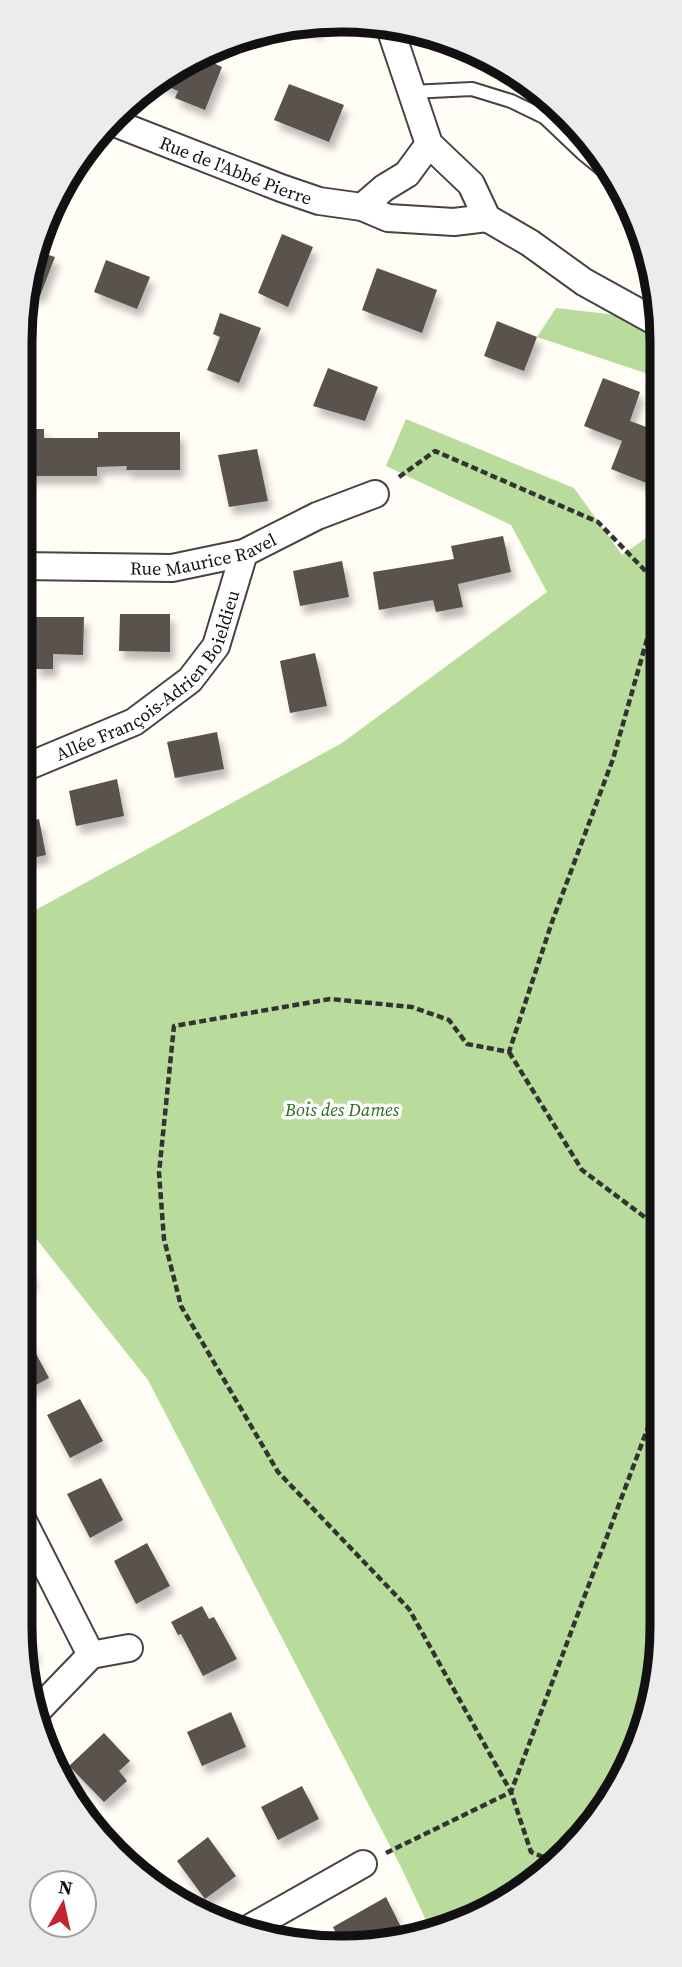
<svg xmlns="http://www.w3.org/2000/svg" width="682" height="1967" font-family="'Source Serif 4',serif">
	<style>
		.forest { fill: #b9dc9c }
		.building { fill: #5a524d; filter: url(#shadow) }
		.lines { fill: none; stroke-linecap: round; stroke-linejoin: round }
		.service-casing { stroke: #444; stroke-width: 16 }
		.minor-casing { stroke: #444; stroke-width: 30 }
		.path { stroke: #333; stroke-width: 4.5; stroke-dasharray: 7 3.5; stroke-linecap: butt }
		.service { stroke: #fff; stroke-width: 12 }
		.minor { stroke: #fff; stroke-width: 26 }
		.labels { text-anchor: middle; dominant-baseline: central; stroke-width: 7; stroke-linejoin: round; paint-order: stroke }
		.street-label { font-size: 18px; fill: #111; stroke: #fff }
		.park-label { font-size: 18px; font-style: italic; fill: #2f6b1f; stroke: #fff }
		.rim { fill: none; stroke: #111; stroke-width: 9 }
	</style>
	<defs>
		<filter id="shadow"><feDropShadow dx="4.5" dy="8" stdDeviation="3.5" flood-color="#0004"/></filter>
	</defs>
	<rect width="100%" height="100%" fill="#fffdf5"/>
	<path class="forest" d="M556,308l104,12v58l-123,-41z
		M406,419l168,69 48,67 38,-27 3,1098 -11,83 -44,96 -88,88 -88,40 -31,-66 -253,-487 -129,-163v-298l323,-176 205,-151 -36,-67 -125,-59z"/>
	<path class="building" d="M299,22l10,1h12l-3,9 -22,-9z
		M198,56l24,11 -17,43 -30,-12 3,-7 -21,-9 23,-19z
		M289,84l55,21 -15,37 -55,-22z
		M282,234l31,13 -25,60 -30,-14z
		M34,250l21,7 -15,39 -14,-6 4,-32z
		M106,260l44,17 -13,32 -43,-17z
		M377,268l60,22 -15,43 -60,-23z
		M220,313l41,15 -22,55 -32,-13 13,-33 -7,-3z
		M497,321l40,16 -13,34 -40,-15z
		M328,368l50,19 -13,34 -52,-15z
		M603,378l37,14 -10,29 30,11v22l-11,30 -38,-15 11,-28 -38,-15z
		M19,429h25v9h54v-6h82v38h-54l1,-4 -30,1v9h-71v-10h-7z
		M257,449l11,52 -39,6 -11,-52z
		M503,536l8,36 -53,12 5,23 -27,5 -3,-12 -54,10 -6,-38 81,-13 -3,-13z
		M342,561l7,36 -49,9 -7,-35z
		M120,614h50v38l-51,-1z
		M33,617h51l-1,38 -30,-1v15h-18z
		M315,653l12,53 -37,7 -10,-52z
		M217,732l7,37 -49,9 -8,-36z
		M117,779l7,37 -48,10 -7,-35z
		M39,819l7,36 -27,6v-37z
		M19,1253l15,28 -15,8z
		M26,1335l23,43 -30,16v-55z
		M80,1399l23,42 -33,17 -23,-43z
		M101,1478l22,42 -33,18 -23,-44z
		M147,1543l23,43 -34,18 -22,-43z
		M202,1606l7,13 5,-2 23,42 -34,17 -22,-42 -3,1 -7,-13z
		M21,1636l16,16 -11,10z
		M231,1712l15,35 -44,19 -15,-34z
		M104,1733l26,28 -11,10 8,10 -23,21 -35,-36z
		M302,1786l17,33 -41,21 -17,-33z
		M208,1837l28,39 -31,23 -28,-38z
		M386,1897l18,36 -12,6 -52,3 -7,-15z"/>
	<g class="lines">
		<defs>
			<path id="service" d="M411,92l61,-3 39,12 33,16 38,36 37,30"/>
			<g id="minor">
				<path d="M390,28l39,116 42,40 16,34 43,25 54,39 76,42"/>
				<path id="s1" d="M112,122l169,66 38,13 43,6 26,11 66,4 33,-4"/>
				<path d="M362,207l22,-19 23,-14 22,-30"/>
				<path id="s2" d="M19,566l153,2 72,-15 73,-37 58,-22"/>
				<path id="s3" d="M19,770l115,-48 56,-42 26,-34 28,-93"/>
				<path d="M19,1513l72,142 -55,57"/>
				<path d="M91,1655l38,-7"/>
				<path d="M248,1929l115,-65"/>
			</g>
		</defs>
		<use href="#service" class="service-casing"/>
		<use href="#minor" class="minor-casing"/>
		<path class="path" d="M399,477l36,-26 163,71 63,65
			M509,1052l73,118 80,60
			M386,1853l125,-61 151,-402
			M553,1861l-22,-9 -20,-60 -102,-183 -131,-137 -97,-166 -17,-67 -5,-66 15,-147 156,-27 82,8 37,13 18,24 42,8 43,-130 61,-163 48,-169"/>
		<use href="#service" class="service"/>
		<use href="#minor" class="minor"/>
	</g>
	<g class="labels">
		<g class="street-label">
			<text stroke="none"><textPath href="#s1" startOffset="133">Rue de l'Abbé Pierre</textPath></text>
			<text stroke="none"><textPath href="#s2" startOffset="186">Rue Maurice Ravel</textPath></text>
			<text stroke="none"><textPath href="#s3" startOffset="168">Allée François-Adrien Boieldieu</textPath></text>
		</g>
		<g class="park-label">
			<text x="342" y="1109">Bois des Dames</text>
		</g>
	</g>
	<path d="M0 0H682V1967H0ZM341 32H341A309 309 0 0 1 650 341V1627A309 309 0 0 1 341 1936H341A309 309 0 0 1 32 1627V341A309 309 0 0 1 341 32Z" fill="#ececec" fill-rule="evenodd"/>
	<path class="rim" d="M341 32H341A309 309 0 0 1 650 341V1627A309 309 0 0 1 341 1936H341A309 309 0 0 1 32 1627V341A309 309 0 0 1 341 32Z"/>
	<g transform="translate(63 1904) rotate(9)"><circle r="33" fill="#ffffff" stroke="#a0a0a0" stroke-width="2"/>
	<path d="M0-5L12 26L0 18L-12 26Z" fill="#c4262e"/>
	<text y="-10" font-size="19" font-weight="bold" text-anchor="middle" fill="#111111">N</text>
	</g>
</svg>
